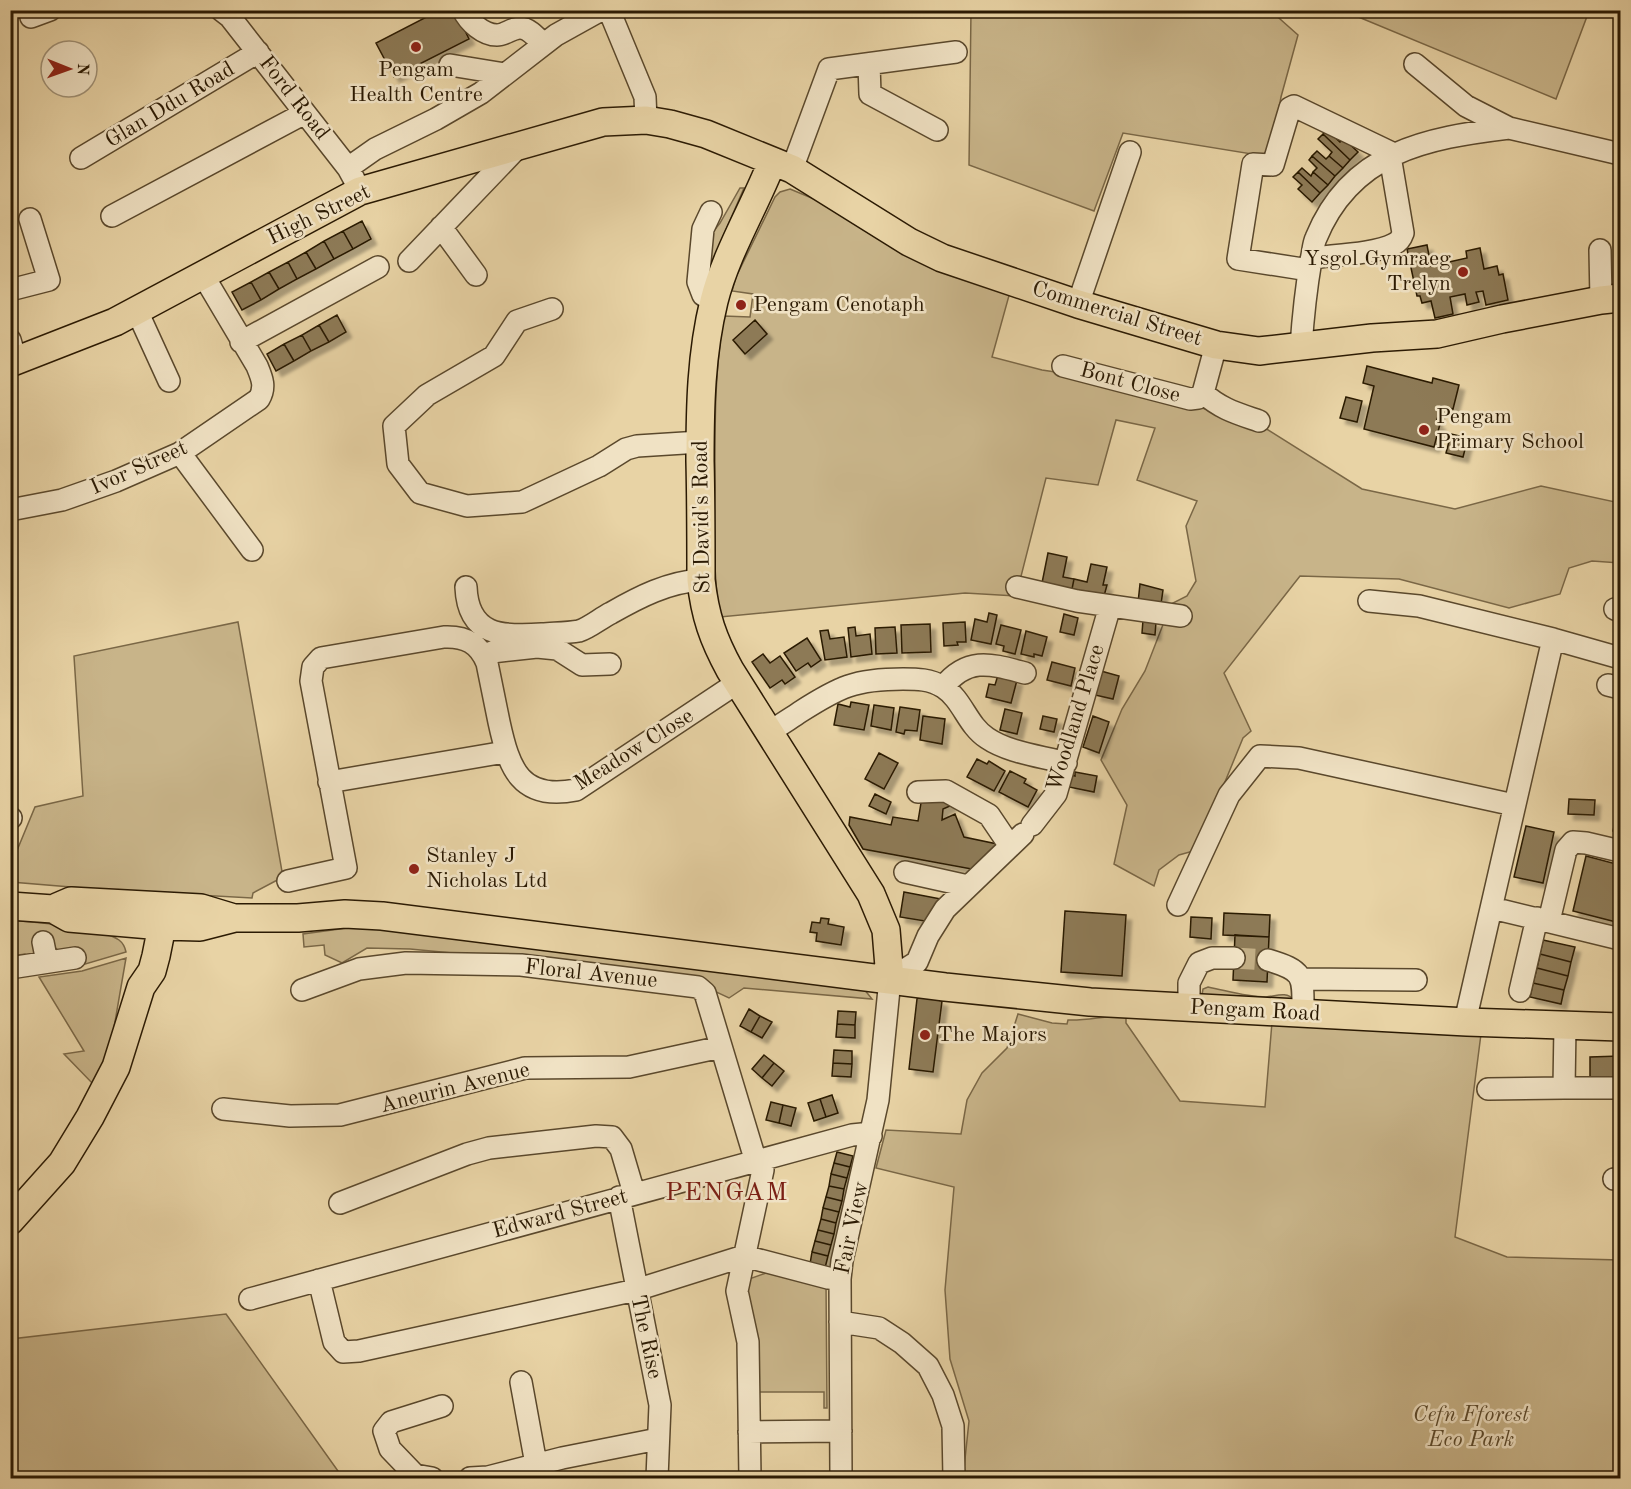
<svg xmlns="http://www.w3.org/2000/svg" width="1631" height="1489" font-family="'Old Standard TT',serif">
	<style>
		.green { fill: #c8b489; stroke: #7a6746; stroke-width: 1.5 }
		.building { fill: #8d7a57; stroke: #2b1a03; stroke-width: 1.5; filter: url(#shadow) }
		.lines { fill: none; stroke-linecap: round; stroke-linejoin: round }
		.minor-tunnel { stroke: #c2ae85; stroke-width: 21; stroke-dasharray: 21 10; stroke-linecap: butt }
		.minor-casing { stroke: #5a482c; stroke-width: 24 }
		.major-casing { stroke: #2b1a03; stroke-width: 30 }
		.minor { stroke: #f0e2c4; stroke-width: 21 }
		.major { stroke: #e8d3a5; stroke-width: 27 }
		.poi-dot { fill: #8f2418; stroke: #f0e2c4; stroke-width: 2 }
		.labels { text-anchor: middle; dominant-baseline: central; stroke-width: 5; stroke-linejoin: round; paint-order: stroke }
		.poi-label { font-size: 22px; fill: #2b1a03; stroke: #f0e2c4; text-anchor: start }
		.street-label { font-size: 22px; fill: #2b1a03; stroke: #f0e2c4 }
		.park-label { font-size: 22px; font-style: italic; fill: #5a482b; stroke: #f0e2c4 }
		.quarter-label { font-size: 26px; letter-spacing: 1.5px; fill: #7a1f14; stroke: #f0e2c4 }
	</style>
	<defs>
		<filter id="shadow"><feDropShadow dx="5.5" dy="5.5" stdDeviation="1.5" flood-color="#0004"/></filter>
	</defs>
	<rect width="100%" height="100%" fill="#e8d3a5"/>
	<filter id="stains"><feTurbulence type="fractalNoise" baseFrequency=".00333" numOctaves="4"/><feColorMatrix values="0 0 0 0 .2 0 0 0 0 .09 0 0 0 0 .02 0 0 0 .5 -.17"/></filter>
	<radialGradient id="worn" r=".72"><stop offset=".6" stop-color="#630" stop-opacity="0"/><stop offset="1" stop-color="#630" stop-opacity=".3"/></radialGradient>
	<path class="green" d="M971,11h300l27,24 -17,62 -11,60 -147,-24 -29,78 -125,-46z
		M1344,11l245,-1v1l-33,88z
		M740,188h4l-41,95 6,-46 11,-14z
		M790,189l41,17 179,86 -18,65 50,13 40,6 131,35 52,17 97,61 93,20 86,-23 79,17v60l-28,-2 -23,7 -9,26 -51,14 -110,-29 -99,-3 -76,97 27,58 -8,7 -46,112 -18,5 -20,15 -5,16 -40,-22 13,-59 -26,-45 21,-51 23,-38 26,-67 16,-8 9,-15 -10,-55 11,-25 -60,-21 18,-52 -39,-8 -18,65 -52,-7 -30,118 -51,-3 -245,24c-7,-43 -6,-87 -5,-130 0,-57 -1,-115 9,-171l26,1 3,-23 -21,-3 4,-14 39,-80 5,-5z
		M238,622l45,255 -30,16 -1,5 -145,-8 -96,-8v-17l24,-58 48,-11 -9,-140z
		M11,920c25,3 88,6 108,20 4,3 6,7 7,12l-44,13c-10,-7 -25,-13 -32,-22l-13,4c-2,5 -5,10 -11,10l-1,-3 -14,2z
		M347,928l45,1 472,60 8,10 -128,-11 -15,10 -15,-7 -6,-8 -12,-7 -286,-27 -43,-1 -25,15 -17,-8 -1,-10 -20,2 -1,-13z
		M126,958l-15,87 -17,40 -30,-31 20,-3 -45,-74 43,-6z
		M1208,987c20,4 38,10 58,10 10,-1 21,-6 28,3l-92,-5 1,-6z
		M1018,1014l34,9 15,1 1,-4c20,1 38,-5 58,-4v7l54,78 85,6 7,-85 209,12 -26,203 52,20 113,3v218h-657l6,-57 -19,-62 -5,-69 9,-103 -78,-19 10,-38 75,4 6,-34 15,-27 25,-25z
		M775,1270l51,12 1,126h-3v-16h-66l-11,-107 2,-6z
		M226,1314l117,164h-332v-139z"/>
	<path class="building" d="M440,10h15l14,29 -75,38 -18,-34z
		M1327,130l13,12 4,-3 14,13 -8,8 -27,-26z
		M1323,134l27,26 -7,8 -14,-12 3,-4 -14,-13z
		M1317,151l9,8 3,-3 14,12 -8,8 -23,-20z
		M1312,156l23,20 -7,9 -15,-13 4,-4 -8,-8z
		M1302,168l9,8 2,-4 15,13 -8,8 -22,-21z
		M1298,172l22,21 -8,9 -14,-13 4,-4 -9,-8z
		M362,221l9,18 -18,10 -10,-18z
		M343,231l10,18 -19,10 -10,-18z
		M324,241l10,18 -18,10 -10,-17z
		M1427,245l4,21 36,-8 -1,-7 14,-3 4,21 13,-3 2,9 4,-1 5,26 -22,5 -3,-14 -7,1 3,10 -12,3 -2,-11 -15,3 3,17 -18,4 -4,-17 -9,2 -2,-7h-3l-10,-47z
		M306,252l10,17 -19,10 -9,-17z
		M288,262l9,17 -18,10 -10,-17z
		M269,272l10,17 -18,11 -10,-18z
		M251,282l10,18 -19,10 -10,-18z
		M337,315l9,17 -17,10 -10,-17z
		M755,320l12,14 -22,20 -12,-14z
		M319,325l10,17 -18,9 -9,-16z
		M302,335l9,16 -17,10 -10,-17z
		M284,344l10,17 -18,10 -9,-17z
		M1367,366l65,17 1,-5 26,7 -6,24 -12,-3 -5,17 4,1 -6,23 -70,-18 10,-43 -11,-3z
		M1346,397l16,4 -5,21 -17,-4z
		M1451,434l17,4 -5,19 -17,-4z
		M1048,553l19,4 -4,20 11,2 -2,10 -30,-6z
		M1091,564l16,3 -4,18h4l-3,11 -32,-7 2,-10 13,3z
		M1140,584l23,6 -2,14 -23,-1z
		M989,613l8,2 -6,29 -20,-4 4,-21 12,3z
		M1064,614l14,4 -4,17 -14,-3z
		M1143,620l13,2 -1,13 -13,-2z
		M965,622l1,20h-9l1,3 -14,1 -1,-23z
		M930,624l1,28 -29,1 -1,-28z
		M1001,625l20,5 -6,24 -12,-3 1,-5 -8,-2z
		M855,627l1,9 14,-2 2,20 -21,3 -3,-29z
		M895,627l2,26 -21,1 -1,-26z
		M828,630l2,9 14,-2 3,20 -22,3 -5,-29z
		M1026,631l21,6 -5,19 -8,-2v3l-13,-3z
		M807,638l14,22 -10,7 -3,-4 -12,8 -12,-18z
		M763,654l7,9 10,-7 15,21 -10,7 -3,-4 -12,8 -18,-26z
		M1052,662l23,6 -4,18 -24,-6z
		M1101,671l18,5 -6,23 -18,-4z
		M998,675l19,5 -6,23 -25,-6 3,-13 6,1z
		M851,702l18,3 -5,25 -30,-5 4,-21 12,3z
		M874,705l20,3 -3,22 -20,-4z
		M900,707l20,3 -3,21 -12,-1 -1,4 -8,-2z
		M1005,709l17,4 -5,21 -17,-4z
		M923,716l22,3 -3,25 -22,-4z
		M1043,716l14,3 -3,13 -14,-3z
		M1093,716l16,6 -10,31 -16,-6z
		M879,753l19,10 -14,26 -19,-10z
		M977,759l10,5 2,-3 16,10 -11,20 -27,-14z
		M1010,771l16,8 -2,4 13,7 -9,17 -29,-15z
		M1075,772l22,4 -3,16 -25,-5 2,-12 4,1z
		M875,794l16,8 -5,12 -17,-8z
		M928,794l25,6 -3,6 -7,3 -1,11 13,-6 9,23 38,8 -25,25 -114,-21 -14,-24 1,-8 41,8 2,-8 25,4 3,-18z
		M1620,797v36l-7,-2z
		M1569,799l26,1 -1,15 -26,-1z
		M1526,826l28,6 -11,51 -29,-6z
		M1586,856l34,9v58l-47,-12z
		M904,892l42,8 -15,22 -31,-5z
		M1065,911l61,4 -4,61 -61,-4z
		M1224,913l46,2 -1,22 -46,-2z
		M1191,917l21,1 -1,21 -21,-2z
		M821,918l8,1 -1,5 16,3 -3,18 -25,-4 1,-8 -7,-1 2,-10 8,1z
		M1235,935l34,2 -2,45 -34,-2z
		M1543,940l32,7 -4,15 -31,-8z
		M1540,954l31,8 -3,14 -31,-8z
		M1537,968l31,8 -4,14 -31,-7z
		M1533,983l31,7 -3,14 -31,-7z
		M921,996l21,5 -9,71 -24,-3 8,-70z
		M749,1009l11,7 -9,16 -11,-6z
		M838,1011l18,1 -1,13 -18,-1z
		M760,1016l12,6 -10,16 -11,-6z
		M837,1024l18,1v13l-19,-1z
		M834,1050l18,1v13l-19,-1z
		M764,1055l10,8 -12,15 -10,-9z
		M1620,1056v24h-30v-23z
		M774,1063l10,8 -12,15 -10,-8z
		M833,1063l19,1 -1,13 -19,-1z
		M832,1095l6,18 -12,4 -6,-18z
		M820,1099l6,18 -12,4 -6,-18z
		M771,1102l12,3 -4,18 -13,-3z
		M783,1105l13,3 -5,18 -12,-3z
		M837,1152l16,4 -3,11 -16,-4z
		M834,1163l16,4 -3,11 -16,-4z
		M831,1174l16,4 -3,11 -15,-3z
		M829,1186l15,3 -2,12 -16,-4z
		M826,1197l16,4 -3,11 -16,-4z
		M823,1208l16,4 -3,11 -15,-4z
		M821,1219l15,4 -2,11 -16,-4z
		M818,1230l16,4 -3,11 -16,-4z
		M815,1241l16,4 -3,11 -16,-4z
		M812,1252l16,4 -3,12 -15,-4z"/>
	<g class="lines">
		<path class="minor-tunnel" d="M1234,958l34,2"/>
		<defs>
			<path id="minor" d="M221,10l9,7 118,151 6,11
				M463,10c6,12 20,25 34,25 8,0 15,-7 23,-7 9,0 17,10 23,16
				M609,10l36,87 1,23
				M31,17l19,-7
				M869,64l1,30 67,36
				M1415,64l51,42 43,22 111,26
				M450,65l55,9
				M81,158l177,-106
				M348,168l27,-19 61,-30 45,-26 75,-58 45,-25
				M792,169l37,-100 127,-17
				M711,212l-8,17 -5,53 5,13 11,5
				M112,216l193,-103
				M441,227l35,48
				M1600,250l1,50
				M1312,258c22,-3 63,-4 82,-14 5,-2 7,-5 9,-11l-13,-77
				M409,261l111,-116
				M1309,270l-71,-11 15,-95 20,1 17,-57 4,-2 100,48
				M10,290l39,-10 -19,-61
				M1078,304l52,-152
				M552,309l-35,12 -23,35 -67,39 -33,31 4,38 22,29 47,13 55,-4 77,-36 27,-17 11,-3 63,-4
				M137,311l32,70
				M10,340l6,21
				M241,342l137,-75
				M1301,347c2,-30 5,-58 10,-87 2,-7 2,-16 5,-22 35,-86 110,-100 193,-110
				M1063,366l127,33 8,-1 5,-5c18,16 33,20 56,28
				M1203,393l13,-48
				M180,453l72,97
				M10,510l52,-10 54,-19 64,-28 79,-54c7,-12 3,-21 -2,-33l-54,-91
				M466,587c2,49 36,50 76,47 12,-1 25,-1 37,-3 10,-3 22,-13 32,-18 28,-16 57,-31 90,-33
				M1017,587l60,14 104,15
				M1369,601l50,5 134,33
				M1615,609l5,2
				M484,655l8,-3 45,-5 20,2 25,16 28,-1
				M1608,685l12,3
				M943,687c25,-31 48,-23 82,-14
				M769,733c10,-8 21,-14 31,-21 39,-25 55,-33 103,-33 14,0 27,0 40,8 20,13 24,38 44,51 22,15 54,18 79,25
				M329,782l176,-30
				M918,792l28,-1 43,24 21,31
				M10,818h1
				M1032,825l24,-31 54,-188
				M905,872l63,14
				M288,881l58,-13 -35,-187 2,-14 8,-9 123,-21c21,-1 35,6 43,26 4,20 8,39 12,59 10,46 21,79 77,68l161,-107
				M1178,905l51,-110 31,-39 39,2 215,47
				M1492,908l128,31
				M1549,921l17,-71 7,-8 13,1 34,8
				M43,942l4,20
				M1268,960c37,11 35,16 35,53
				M10,968l65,-10
				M1301,979l115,1
				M302,990l57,-21 47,-6 115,2 177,22 7,6 51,169
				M1520,991l17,-73
				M1189,1007v-24l10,-20 13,-5h22
				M1467,1022v-9l86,-374 67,19
				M1565,1026l-1,62h56
				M1488,1089l76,-1
				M223,1109l67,7 50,-1 185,-47 104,-1 92,-20
				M1614,1179h6
				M619,1197l41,208 -3,73
				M340,1203l127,-49 22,-6 107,-12 16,1 9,12 13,44
				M319,1280l15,62 9,10 16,-1 277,-61 108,-34 84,22 12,1
				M250,1299l602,-164 10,-1 9,2
				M840,1322l39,6 23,15 26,23 15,29 10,31 1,52
				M521,1382l15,82
				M749,1432l92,-1
				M432,1478l-17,-3 -25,-26 -6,-18 7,-9 51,-16
				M470,1478l18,-1 74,-19 96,-19
				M750,1478l-2,-136 -11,-51 26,-121v-10
				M841,1478l-1,-199 2,-18 36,-161 12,-121 27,-17 11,-26 17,-27 78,-75"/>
			<path id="major" d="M772,162c-18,46 -46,91 -58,139 -13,53 -14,106 -14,160 1,40 1,80 1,119 4,36 12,59 29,90l141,224 15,36 4,49
				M10,363l105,-41 245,-131 243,-69 43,-2 24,4 36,10 86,35 117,73 33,16 136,46 138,41 43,6 113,-13 65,-4 65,-15 99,-19 19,-2
				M10,906l43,3 16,9 93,8 38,1 35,-9h63l47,-4 37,2 563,71 145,15 377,20 153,5
				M57,907l14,-6 130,7 33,10
				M10,1221l52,-58 28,-46 26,-50 25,-80 11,-16 4,-15 6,-30v-20"/>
		</defs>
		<use href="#minor" class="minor-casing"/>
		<use href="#major" class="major-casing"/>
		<use href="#minor" class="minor"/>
		<use href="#major" class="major"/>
	</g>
	<g class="poi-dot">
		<circle cx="416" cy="47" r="6"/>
		<circle cx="1463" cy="272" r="6"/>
		<circle cx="741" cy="305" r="6"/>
		<circle cx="1424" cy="430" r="6"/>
		<circle cx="414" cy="869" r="6"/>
		<circle cx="925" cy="1035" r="6"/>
	</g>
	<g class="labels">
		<g class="poi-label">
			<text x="416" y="70" text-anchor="middle">Pengam<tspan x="416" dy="25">Health Centre</tspan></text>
			<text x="1451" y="259" text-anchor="end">Ysgol Gymraeg<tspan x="1451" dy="25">Trelyn</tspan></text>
			<text x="753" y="305">Pengam Cenotaph</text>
			<text x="1436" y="417">Pengam<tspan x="1436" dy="25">Primary School</tspan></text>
			<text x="426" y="856">Stanley J<tspan x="426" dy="25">Nicholas Ltd</tspan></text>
			<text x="937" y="1035">The Majors</text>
		</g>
		<g class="street-label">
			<text transform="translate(294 98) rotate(52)">Ford Road</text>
			<text transform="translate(170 105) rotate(-31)">Glan Ddu Road</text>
			<text transform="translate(319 215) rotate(-26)">High Street</text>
			<text transform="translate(1117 314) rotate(17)">Commercial Street</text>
			<text transform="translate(1130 383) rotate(15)">Bont Close</text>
			<text transform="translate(139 468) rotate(-24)">Ivor Street</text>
			<text transform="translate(702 517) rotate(-91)">St David's Road</text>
			<text transform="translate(1076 718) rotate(-73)">Woodland Place</text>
			<text transform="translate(634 750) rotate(-32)">Meadow Close</text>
			<text transform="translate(591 974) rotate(6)">Floral Avenue</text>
			<text transform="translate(1255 1011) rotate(3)">Pengam Road</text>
			<text transform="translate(455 1088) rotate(-14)">Aneurin Avenue</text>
			<text transform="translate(560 1214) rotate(-15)">Edward Street</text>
			<text transform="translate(852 1228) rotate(-78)">Fair View</text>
			<text transform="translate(646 1337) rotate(78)">The Rise</text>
		</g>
		<g class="park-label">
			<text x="1471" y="1415">Cefn Fforest<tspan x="1471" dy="25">Eco Park</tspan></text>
		</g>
		<g class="quarter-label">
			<text x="727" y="1193">PENGAM</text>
		</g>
	</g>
	<rect width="1631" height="1489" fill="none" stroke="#e8d3a5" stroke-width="36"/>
	<rect x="12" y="12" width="1607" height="1465" fill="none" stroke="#2b1a03" stroke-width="3"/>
	<rect x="18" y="18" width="1595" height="1453" fill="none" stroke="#2b1a03" stroke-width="1.5"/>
	<g transform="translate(69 69) rotate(91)"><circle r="28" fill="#f0e2c4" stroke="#a19277" stroke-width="1.5"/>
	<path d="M0-4.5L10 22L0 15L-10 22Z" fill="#8f2418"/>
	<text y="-9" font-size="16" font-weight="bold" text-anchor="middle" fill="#2b1a03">N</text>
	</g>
	<rect width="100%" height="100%" filter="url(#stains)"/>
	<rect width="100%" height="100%" fill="url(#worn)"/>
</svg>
